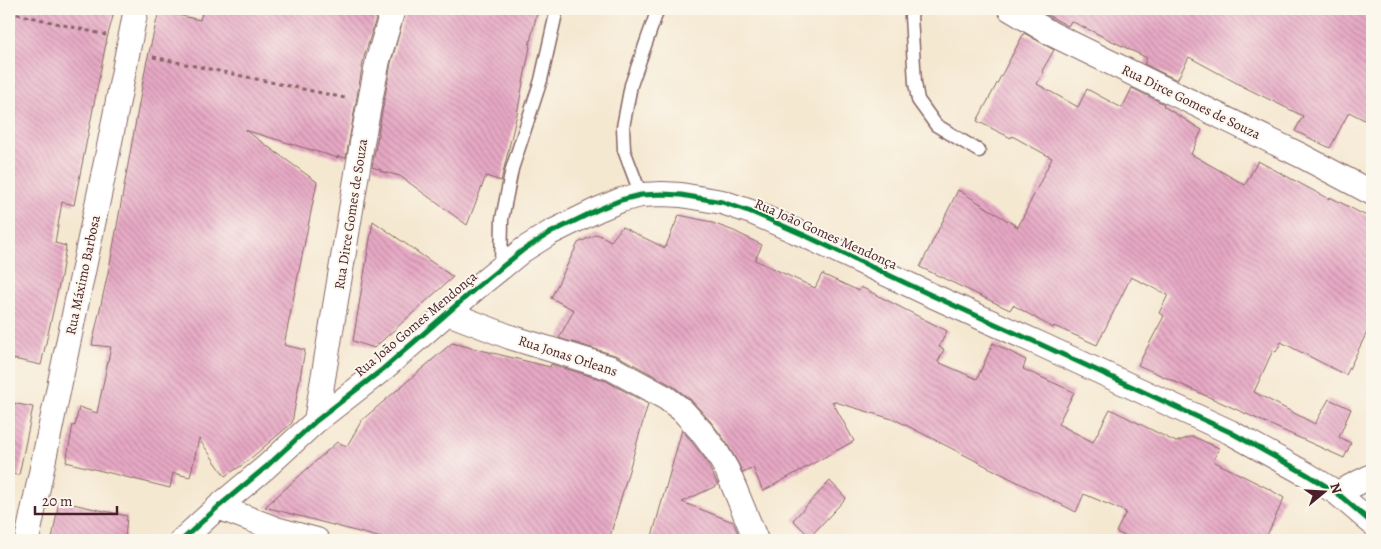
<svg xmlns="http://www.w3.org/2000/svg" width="1381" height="549" font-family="Alegreya,serif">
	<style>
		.building { fill: url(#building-back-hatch) }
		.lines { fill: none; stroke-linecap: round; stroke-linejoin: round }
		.lane-casing { stroke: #866565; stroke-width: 15 }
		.street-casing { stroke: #866565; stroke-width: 26 }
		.path { stroke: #866565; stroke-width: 3; stroke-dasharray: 4 4; stroke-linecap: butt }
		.lane { stroke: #fff; stroke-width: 12 }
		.street { stroke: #fff; stroke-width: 24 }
		.cycleway-casing { stroke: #fbf7ec; stroke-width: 8 }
		.cycleway { stroke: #00873e; stroke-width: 5 }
		.labels { text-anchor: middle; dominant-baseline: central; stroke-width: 4; stroke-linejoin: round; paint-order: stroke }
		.street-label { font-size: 14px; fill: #4a1f2b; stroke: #fbf7ec }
	</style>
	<defs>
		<pattern id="building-back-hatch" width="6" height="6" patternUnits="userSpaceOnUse" patternTransform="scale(1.25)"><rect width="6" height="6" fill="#e7a9c5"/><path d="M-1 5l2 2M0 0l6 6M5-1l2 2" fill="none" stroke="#bd89a0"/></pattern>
	</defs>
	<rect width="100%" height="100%" fill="#fbf7ec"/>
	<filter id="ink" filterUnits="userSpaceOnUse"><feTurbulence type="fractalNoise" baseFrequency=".02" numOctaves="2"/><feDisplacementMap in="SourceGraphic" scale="10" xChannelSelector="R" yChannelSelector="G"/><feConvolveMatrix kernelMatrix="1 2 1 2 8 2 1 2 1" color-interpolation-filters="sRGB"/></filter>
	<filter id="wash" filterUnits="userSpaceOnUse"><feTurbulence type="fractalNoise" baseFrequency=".0096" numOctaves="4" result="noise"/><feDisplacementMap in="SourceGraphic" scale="20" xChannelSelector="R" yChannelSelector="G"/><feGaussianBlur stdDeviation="1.12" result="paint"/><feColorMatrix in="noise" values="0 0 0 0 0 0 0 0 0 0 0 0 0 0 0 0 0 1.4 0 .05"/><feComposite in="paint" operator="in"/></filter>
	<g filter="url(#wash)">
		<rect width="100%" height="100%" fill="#f5e8d1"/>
		<g id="blocks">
			<path class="building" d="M13,9h102l-8,29 -33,167 -12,-3 -7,41 11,3 -5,30 -20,89 -32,-7v-326z
				M203,9h176l-15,48 -18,101 -8,-2v2l-93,-28 72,52 -33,163 21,5 -13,73 -48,41 -19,12 -26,-37 -9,38 -17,-4 -3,15 -104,-26 7,-37 2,1 4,-19 18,6 14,-66 -19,-2 19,-86 35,-194 13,-54 41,9z
				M406,9h132l-9,37 1,1 -13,67 -16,67 -15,-5 -19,49 -67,-49 -20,-5 1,-1 -9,-3 19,-104z
				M1042,9h330v115l-23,-12 -19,36 -35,-17 8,-15 -59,-29 -55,-30 -12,23 -33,-16 3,-6 -76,-37 -3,5 -28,-15z
				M1024,33l30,17 -12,21 2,1 -7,12 41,23 9,-18 35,19 10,-20 32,16 -1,2 39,24 -11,24 54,31 13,-24 71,38 1,-2 42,22v103l-26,53 -65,-33 -5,10 -3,-2 -19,42 61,32 14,-25 22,10 -12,28 12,6 -7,15 -206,-93 26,-49 -5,-3 9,-18 -37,-18 -34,68 -43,-19 -1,2 -40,-23 -3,5 -90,-43 38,-77 60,37 34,-69 -40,-22 -1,2 -34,-17z
				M679,215l28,6 27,10 28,14 -7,15 60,28 7,-14 37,17 2,-4 86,44 -8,16 5,2 -6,13 39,17 16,-36 33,17 -3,9 51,23 -16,32 35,18 17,-33 66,33 14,-5h4l25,11 -6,13 56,28 15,9 -19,42h-132l-17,-8 10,-20 -42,-18 -8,18 -182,-93h-2l-60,-18 22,40 -91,50 -10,-23 -10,5 -16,-30 -16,-21 -21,-23 -17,-13 -55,-30 -59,-18 15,-28 -23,-12 27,-55 19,-9 14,7 11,-14 43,21z
				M373,221l80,56 -79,71 -21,-7z
				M452,343l98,24 1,-3 55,17 42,23 -39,136h-220l-124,-33 72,-65 10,4 15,-26z
				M12,403l21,4 -14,68 -10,-1v-58z
				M682,430l23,29 13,26 -36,17 51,20 8,18h-90z
				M830,481l16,17 -36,39 -17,-17z
				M59,501l68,15 -2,24 -73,-1z"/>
		</g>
	</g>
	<g filter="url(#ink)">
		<use href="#blocks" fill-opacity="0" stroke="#866565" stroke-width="1"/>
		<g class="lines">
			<defs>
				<path id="lane" d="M913,9l-2,7 4,67 3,17 18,25 43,26
					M641,195l-17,-45 -1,-23 8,-42 27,-76
					M501,267l1,-48 10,-50 29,-89 16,-71"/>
				<path id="street" d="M1010,9l42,25 250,122 70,37
					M448,313l62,24 101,31 55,30 16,12 19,21 15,20 11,19 29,70
					M316,421l47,-284 15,-77 15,-51
					M1337,493l35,-17
					M218,507l58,22 41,11
					M27,540l79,-378 30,-153
					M182,540l36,-33 48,-40 50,-46 67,-52 93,-81 47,-38 27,-17 47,-23 24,-10 20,-5 21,-1 19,1 41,7 32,11 50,22 127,60 111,50 188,87 76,42 31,19 35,30"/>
			</defs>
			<use href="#lane" class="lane-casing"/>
			<use href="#street" class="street-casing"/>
			<path class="path" d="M9,12l97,23
				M153,57l192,41"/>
			<use href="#lane" class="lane"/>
			<use href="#street" class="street"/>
			<defs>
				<path id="cycleway" d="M182,540l36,-33 48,-40 50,-46 67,-52 93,-81 47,-38 27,-17 47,-23 24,-10 20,-5 21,-1 19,1 41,7 32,11 50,22 127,60 111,50 188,87 76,42 31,19 35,30"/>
			</defs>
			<use href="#cycleway" class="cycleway-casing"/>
			<use href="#cycleway" class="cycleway"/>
		</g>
	</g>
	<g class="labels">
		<g class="street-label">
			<text transform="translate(1191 102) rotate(26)">Rua Dirce Gomes de Souza</text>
			<text transform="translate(351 214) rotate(-81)">Rua Dirce Gomes de Souza</text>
			<text transform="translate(826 234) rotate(24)">Rua João Gomes Mendonça</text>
			<text transform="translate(83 275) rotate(-78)">Rua Máximo Barbosa</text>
			<text transform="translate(416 324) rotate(-40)">Rua João Gomes Mendonça</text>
			<text transform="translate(568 356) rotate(18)">Rua Jonas Orleans</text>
		</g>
	</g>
	<rect width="1381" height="549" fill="none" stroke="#fbf7ec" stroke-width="30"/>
	<g transform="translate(1324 492) rotate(72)" stroke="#fbf7ec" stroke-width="4" paint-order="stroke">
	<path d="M0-4L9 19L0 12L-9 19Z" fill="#4a1f2b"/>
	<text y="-8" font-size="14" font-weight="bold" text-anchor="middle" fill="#4a1f2b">N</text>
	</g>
	<path d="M35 506v8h82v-8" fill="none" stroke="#4a1f2b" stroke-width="2.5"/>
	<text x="42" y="506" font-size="15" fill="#4a1f2b" stroke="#fbf7ec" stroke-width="4" paint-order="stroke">20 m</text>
</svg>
